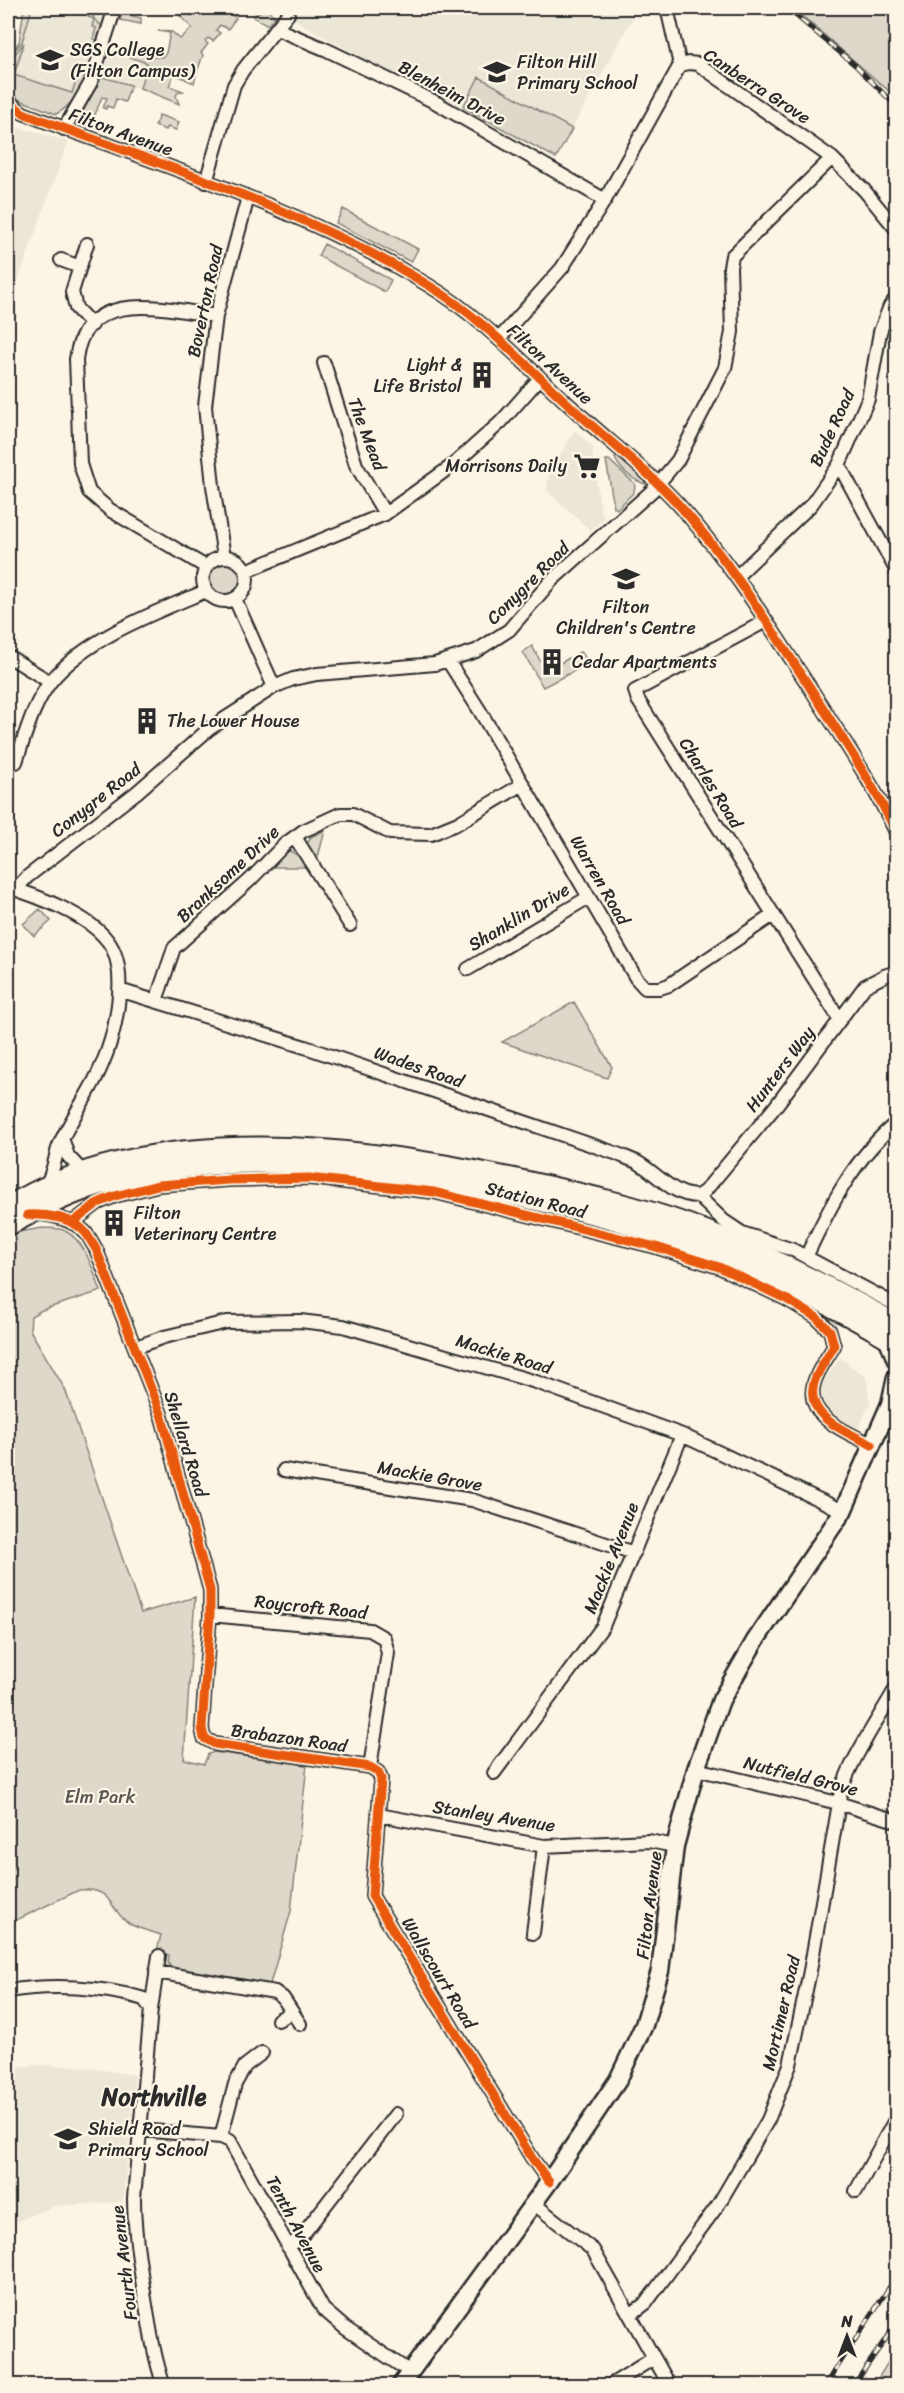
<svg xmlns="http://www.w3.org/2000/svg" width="904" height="2393" font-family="Sriracha,sans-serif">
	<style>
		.built { fill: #ece6d7 }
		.green { fill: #ded8ca; stroke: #84827a; stroke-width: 1.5 }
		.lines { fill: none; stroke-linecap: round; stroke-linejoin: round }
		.street-casing { stroke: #2b2b2b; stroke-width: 16 }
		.secondary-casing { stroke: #2b2b2b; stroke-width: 21 }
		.primary-casing { stroke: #2b2b2b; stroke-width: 24 }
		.street { stroke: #fcf5e5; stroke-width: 12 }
		.secondary { stroke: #fcf5e5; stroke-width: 16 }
		.primary { stroke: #fcf5e5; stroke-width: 20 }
		.rail-casing { stroke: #2b2b2b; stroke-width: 5 }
		.rail { stroke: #fcf5e5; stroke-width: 3; stroke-dasharray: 9; stroke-linecap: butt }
		.cycleway-casing { stroke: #fcf5e5; stroke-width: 13 }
		.cycleway { stroke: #e8590c; stroke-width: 9 }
		.labels { text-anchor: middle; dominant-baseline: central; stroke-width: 4.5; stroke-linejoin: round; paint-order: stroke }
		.poi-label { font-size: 18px; fill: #2b2b2b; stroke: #fcf5e5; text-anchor: start }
		.street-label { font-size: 18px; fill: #2b2b2b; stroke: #fcf5e5 }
		.park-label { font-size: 18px; fill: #585653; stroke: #fcf5e5 }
		.district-label { font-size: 24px; font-weight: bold; fill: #2b2b2b; stroke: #fcf5e5 }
	</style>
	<rect width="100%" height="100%" fill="#fcf5e5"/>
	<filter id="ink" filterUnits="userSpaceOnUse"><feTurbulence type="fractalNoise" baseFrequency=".0167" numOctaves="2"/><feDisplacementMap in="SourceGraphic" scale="12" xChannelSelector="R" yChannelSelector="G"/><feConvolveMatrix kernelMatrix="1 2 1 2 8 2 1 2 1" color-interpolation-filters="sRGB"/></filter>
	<g filter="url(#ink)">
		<path class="built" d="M24,8h84l-22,70 -20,31 -10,5 -36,-14 -12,-10v-33l11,-15z
			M285,8h353l-66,121 -93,-51 -16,29 -102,-50 -53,-29 -27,-18z
			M110,52l52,16 -14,23 -46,-14z
			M8,126l26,5 34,11 -50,139 -10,66z
			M575,430l19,19 -2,3 9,60 4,5 -14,14 -43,-39 -1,-5 2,-14z
			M840,1358l26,19 4,26 -12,27 -19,-9 -12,-11 -5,-8 -1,-15 3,-7z
			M35,2065l40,1 60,9 -12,127 -68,4 -47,19v-157z"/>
		<path class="green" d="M24,8h8l-10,34 -14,15 11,-15z
			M91,8l3,11 8,7 -5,14 -4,-1 3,-11 -4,-2 2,-7 -6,-2z
			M124,8h5l-1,7 13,3v6l-21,-4z
			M182,8l4,2 8,-2 -6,4 4,4 6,-5 -3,-3h7l6,6 6,-6h23l-5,7 4,3 -8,11 -8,-4 -4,5 4,3 -7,8 -5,-3 -3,3 3,3 -7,9 2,2 -6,17 -8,-3 -1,3 8,3 -2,8 -20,-9 -5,12 14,5 -5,1 -2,4 3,8 -39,-16 7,-25 -33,-11 2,-2 32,7h14l4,-4 4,-20 -12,-2 14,1 8,7 12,-11 -12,-12z
			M265,8l10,8 -7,9 -15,-8z
			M793,8h103v89z
			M24,43l-10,32 58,18 9,-27 8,2c-6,19 -15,37 -33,46l-36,-14 -12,-10v-28z
			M102,77l29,8 -6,17 -9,-3 -3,9 -6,-2 -1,3 -3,-1 4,-10 -5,-1 -12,30 -4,-1 -4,-13z
			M479,77l93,52 -16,29 -93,-51z
			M159,115l20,7 -3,8 -8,-3 -2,3 -11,-4z
			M343,209l75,40 -7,13 -75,-39z
			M324,244l67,36 -6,12 -67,-36z
			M617,456l26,22 2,6c-11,-3 -26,-15 -30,-26z
			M606,460h3l26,24 -1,8 -17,17 -3,-2z
			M209 578a16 16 0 1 1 32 0a16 16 0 1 1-32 0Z
			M532,646l14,25 34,-19 3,2 5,10 -45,23 -20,-35z
			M325,830l-8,31 -10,-17 4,-7z
			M290,851l9,5 8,11h-37l15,-14z
			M40,909l11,12 -17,15 -11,-12z
			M574,1002l38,65 -5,11 -105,-36z
			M42,1228c7,1 17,-1 23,3 21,10 28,40 36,60l-59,19 -11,6 -1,14 35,59 76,224 54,-16 -11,162 20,5 4,-10 6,-2 93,13 -16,146 -21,73 -96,-13 -6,-8 1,-8 -12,-4 4,-16c-10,-4 -23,-6 -31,-11 -23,-14 -15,-37 -51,-34l-71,34v-685l11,-7z
			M896,2349v36h-22l21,-34z"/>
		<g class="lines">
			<defs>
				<path id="street" d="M667,8l13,57 9,-2 9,1 134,94 32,32 32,39
					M277,29l50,21 108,52 170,98
					M8,101l15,12c137,52 279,95 405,172 52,31 94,77 138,117 40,38 85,70 121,112 46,53 83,113 122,172 30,48 63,95 87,146
					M64,129l27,-47 24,-74
					M206,182l28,-97 9,-15 45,-56
					M87,244l-15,48 4,16 16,17
					M61,260l19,7
					M499,339l63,-71 43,-68 75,-135
					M324,363l32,102 29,49
					M839,465l57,105
					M203 579a22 22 0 1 1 44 0a22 22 0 1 1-44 0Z
					M224,557l-11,-71 -8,-80 11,-90 32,-119
					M206,567l-96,-57 -21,-18 -9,-28 -4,-105c9,-73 91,-50 140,-43
					M246,571l139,-57 68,-49 48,-43 39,-44
					M736,577l75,-72 28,-40 29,-66 12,-67 10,-26 6,-8
					M235,599l39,88
					M766,621l-131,70 3,9 202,320
					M8,656l42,26
					M448,661l32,50 156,267 9,10h15l9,-3 104,-70
					M16,762c9,-26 17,-58 35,-81 35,-43 105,-69 155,-90
					M295,837l55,88
					M8,887c29,9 80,28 99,53 24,29 8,96 -6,127 -7,17 -17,32 -26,48 -6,11 -15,25 -18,37 -4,15 -4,20 -11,34
					M16,889l11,-12 110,-85 72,-63 65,-42 19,-8 24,-5 118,-10 41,-13 33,-21 42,-49 102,-91 25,-30 47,-92 7,-36 -2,-65 2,-11 100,-98
					M468,969l121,-72
					M119,990l186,57 310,106c7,3 15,6 22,9 20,11 37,35 61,34
					M156,1001l18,-53 76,-68 35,-36 18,-13 37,-17h13l37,19 41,1 27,-11 65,-39
					M63,1141l5,15 15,16
					M698,1196l7,-5 70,-84 90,-121 19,-10 12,-4
					M698,1196l26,25 18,12 51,17 103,55
					M35,1214c15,0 39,6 50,18 4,4 7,11 11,17l65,165 49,176v25l-8,113 2,10 11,6 155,23 8,5 3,7 -9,117 160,262 17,24
					M72,1223l26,-20 17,-7 43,-11 71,-5 80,-2 125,14 222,55 63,20 67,32 30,18 14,14 4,15c-6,11 -17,25 -20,37 -10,35 34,49 58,62
					M806,1257c23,-49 48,-99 90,-134
					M136,1347l28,-10 63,-15 73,-1 43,5 193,56 146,53 161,76
					M284,1470l188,30 162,53
					M210,1615l160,15 14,8 4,15 -18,114
					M696,1769l142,34 58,18
					M494,1773l109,-147 79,-191
					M379,1815l165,31 105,-5 26,5
					M533,1933l11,-87
					M159,1956l-8,53 -17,189c0,34 6,68 11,101 5,30 9,58 19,87
					M156,1972l119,20 8,6 17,26
					M8,1991c43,-7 94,-5 136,8l7,10
					M278,2020l14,-8
					M141,2130l80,7 9,4 93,168 22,19 65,44
					M221,2137l14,-53 10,-18 17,-13
					M856,2191l40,-73
					M533,2203l60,47 77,136
					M288,2247l12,-9 96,-124
					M630,2315l16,-12 72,-98 50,-85 22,-55 20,-94 28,-162c0,-32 42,-92 58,-121
					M609,2386l45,-28"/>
				<path id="secondary" d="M887,1337l9,23
					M400,2386l149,-204 69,-102 26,-55 16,-54 15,-125 21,-77 25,-69 34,-59 88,-130 47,-107 6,-27"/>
				<path id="primary" d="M8,1207c146,-89 356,-61 515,-26 54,12 110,24 163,43 73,26 142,63 210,100
					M8,1225c28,-15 58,-30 89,-40 133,-41 284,-19 417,10 75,16 149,35 220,64 56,24 110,53 162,83"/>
			</defs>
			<use href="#street" class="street-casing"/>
			<use href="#secondary" class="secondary-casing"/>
			<use href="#primary" class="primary-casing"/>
			<use href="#street" class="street"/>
			<use href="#secondary" class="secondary"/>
			<use href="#primary" class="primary"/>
			<defs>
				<path id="rail" d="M787,8l68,57 41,41
					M825,2386l71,-109
					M853,2386l43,-62"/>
			</defs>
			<use href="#rail" class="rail-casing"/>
			<use href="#rail" class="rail"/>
			<defs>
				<path id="cycleway" d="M8,101l15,12c137,52 279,95 405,172 52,31 94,77 138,117 40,38 85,70 121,112 46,53 83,113 122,172 30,48 63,95 87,146
					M27,1215c19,-1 45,2 58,17 4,5 7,11 11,17l65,165 49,176v25l-8,113 2,10 11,6 155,23 8,5 3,7 -9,117 160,262 17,24
					M72,1223l26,-20 17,-7 43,-11 71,-5 80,-2 125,14 222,55 63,20 67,32 30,18 14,14 4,15c-6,11 -17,25 -20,37 -10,35 34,49 58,62"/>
			</defs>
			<use href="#cycleway" class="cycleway-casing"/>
			<use href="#cycleway" class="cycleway"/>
		</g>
	</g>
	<defs>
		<symbol id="university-bare" viewBox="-9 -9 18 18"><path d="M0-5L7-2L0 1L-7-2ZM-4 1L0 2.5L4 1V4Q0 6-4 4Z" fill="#2b2b2b" stroke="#fcf5e5" stroke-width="2.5" paint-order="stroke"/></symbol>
		<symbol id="school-bare" viewBox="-9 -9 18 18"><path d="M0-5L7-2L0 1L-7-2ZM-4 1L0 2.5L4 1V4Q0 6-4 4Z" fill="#2b2b2b" stroke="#fcf5e5" stroke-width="2.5" paint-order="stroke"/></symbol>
		<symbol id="building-bare" viewBox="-9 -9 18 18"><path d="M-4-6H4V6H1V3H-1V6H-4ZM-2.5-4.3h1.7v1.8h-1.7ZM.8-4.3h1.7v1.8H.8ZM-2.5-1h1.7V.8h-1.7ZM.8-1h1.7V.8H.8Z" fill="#2b2b2b" stroke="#fcf5e5" stroke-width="2.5" paint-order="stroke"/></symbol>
		<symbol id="supermarket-bare" viewBox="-9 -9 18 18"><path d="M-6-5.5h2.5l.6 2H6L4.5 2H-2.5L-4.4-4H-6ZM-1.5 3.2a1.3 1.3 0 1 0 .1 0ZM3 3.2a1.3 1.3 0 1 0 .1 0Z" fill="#2b2b2b" stroke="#fcf5e5" stroke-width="2.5" paint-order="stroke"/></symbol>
	</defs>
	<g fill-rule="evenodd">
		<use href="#university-bare" x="31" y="41" width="38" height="38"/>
		<use href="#school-bare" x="478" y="53" width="38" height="38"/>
		<use href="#building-bare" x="463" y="356" width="38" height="38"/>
		<use href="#supermarket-bare" x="568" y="447" width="38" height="38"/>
		<use href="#school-bare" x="607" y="560" width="38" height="38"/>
		<use href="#building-bare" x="533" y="643" width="38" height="38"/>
		<use href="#building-bare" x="128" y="702" width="38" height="38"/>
		<use href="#building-bare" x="95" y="1204" width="38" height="38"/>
		<use href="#school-bare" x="49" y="2120" width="38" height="38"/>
	</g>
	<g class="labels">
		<g class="poi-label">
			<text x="70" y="50">SGS College<tspan x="70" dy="21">(Filton Campus)</tspan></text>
			<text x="517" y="62">Filton Hill<tspan x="517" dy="21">Primary School</tspan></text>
			<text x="462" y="365" text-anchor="end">Light &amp;<tspan x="462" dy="21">Life Bristol</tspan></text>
			<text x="567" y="466" text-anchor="end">Morrisons Daily</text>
			<text x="626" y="607" text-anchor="middle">Filton<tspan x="626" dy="21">Children's Centre</tspan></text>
			<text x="572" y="662">Cedar Apartments</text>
			<text x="167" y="721">The Lower House</text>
			<text x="134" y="1213">Filton<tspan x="134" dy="21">Veterinary Centre</tspan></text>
			<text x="88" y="2129">Shield Road<tspan x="88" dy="21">Primary School</tspan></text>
		</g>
		<g class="street-label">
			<text transform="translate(757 86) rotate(33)">Canberra Grove</text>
			<text transform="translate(452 93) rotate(28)">Blenheim Drive</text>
			<text transform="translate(121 132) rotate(20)">Filton Avenue</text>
			<text transform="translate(205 301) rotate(-78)">Boverton Road</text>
			<text transform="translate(550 364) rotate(43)">Filton Avenue</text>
			<text transform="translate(832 428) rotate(-65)">Bude Road</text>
			<text transform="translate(367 434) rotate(69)">The Mead</text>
			<text transform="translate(528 583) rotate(-45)">Conygre Road</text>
			<text transform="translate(711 783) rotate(58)">Charles Road</text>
			<text transform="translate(96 800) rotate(-38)">Conygre Road</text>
			<text transform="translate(228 874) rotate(-43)">Branksome Drive</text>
			<text transform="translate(600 880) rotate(60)">Warren Road</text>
			<text transform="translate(519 917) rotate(-31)">Shanklin Drive</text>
			<text transform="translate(419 1067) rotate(19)">Wades Road</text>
			<text transform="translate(780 1069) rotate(-53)">Hunters Way</text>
			<text transform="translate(536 1200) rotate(14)">Station Road</text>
			<text transform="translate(504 1354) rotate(17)">Mackie Road</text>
			<text transform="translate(186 1444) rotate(73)">Shellard Road</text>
			<text transform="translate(430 1476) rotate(10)">Mackie Grove</text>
			<text transform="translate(611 1558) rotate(-68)">Mackie Avenue</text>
			<text transform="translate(311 1607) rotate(6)">Roycroft Road</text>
			<text transform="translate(289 1738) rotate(8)">Brabazon Road</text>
			<text transform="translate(801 1776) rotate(14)">Nutfield Grove</text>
			<text transform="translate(494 1816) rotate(9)">Stanley Avenue</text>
			<text transform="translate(649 1905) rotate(-83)">Filton Avenue</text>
			<text transform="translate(439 1973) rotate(59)">Wallscourt Road</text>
			<text transform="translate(781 2013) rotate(-77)">Mortimer Road</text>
			<text transform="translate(296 2224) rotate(62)">Tenth Avenue</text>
			<text transform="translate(124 2263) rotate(-97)">Fourth Avenue</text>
		</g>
		<g class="park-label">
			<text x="100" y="1797">Elm Park</text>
		</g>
		<g class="district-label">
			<text x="154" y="2097">Northville</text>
		</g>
	</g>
	<rect width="904" height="2393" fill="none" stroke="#fcf5e5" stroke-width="30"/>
	<rect x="15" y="15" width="874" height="2363" fill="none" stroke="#2b2b2b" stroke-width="2" filter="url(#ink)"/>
	<g transform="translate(847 2336)" stroke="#fcf5e5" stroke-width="4.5" paint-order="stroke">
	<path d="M0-4.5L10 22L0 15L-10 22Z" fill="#2b2b2b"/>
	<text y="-9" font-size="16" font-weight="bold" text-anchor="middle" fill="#2b2b2b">N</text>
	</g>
</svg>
